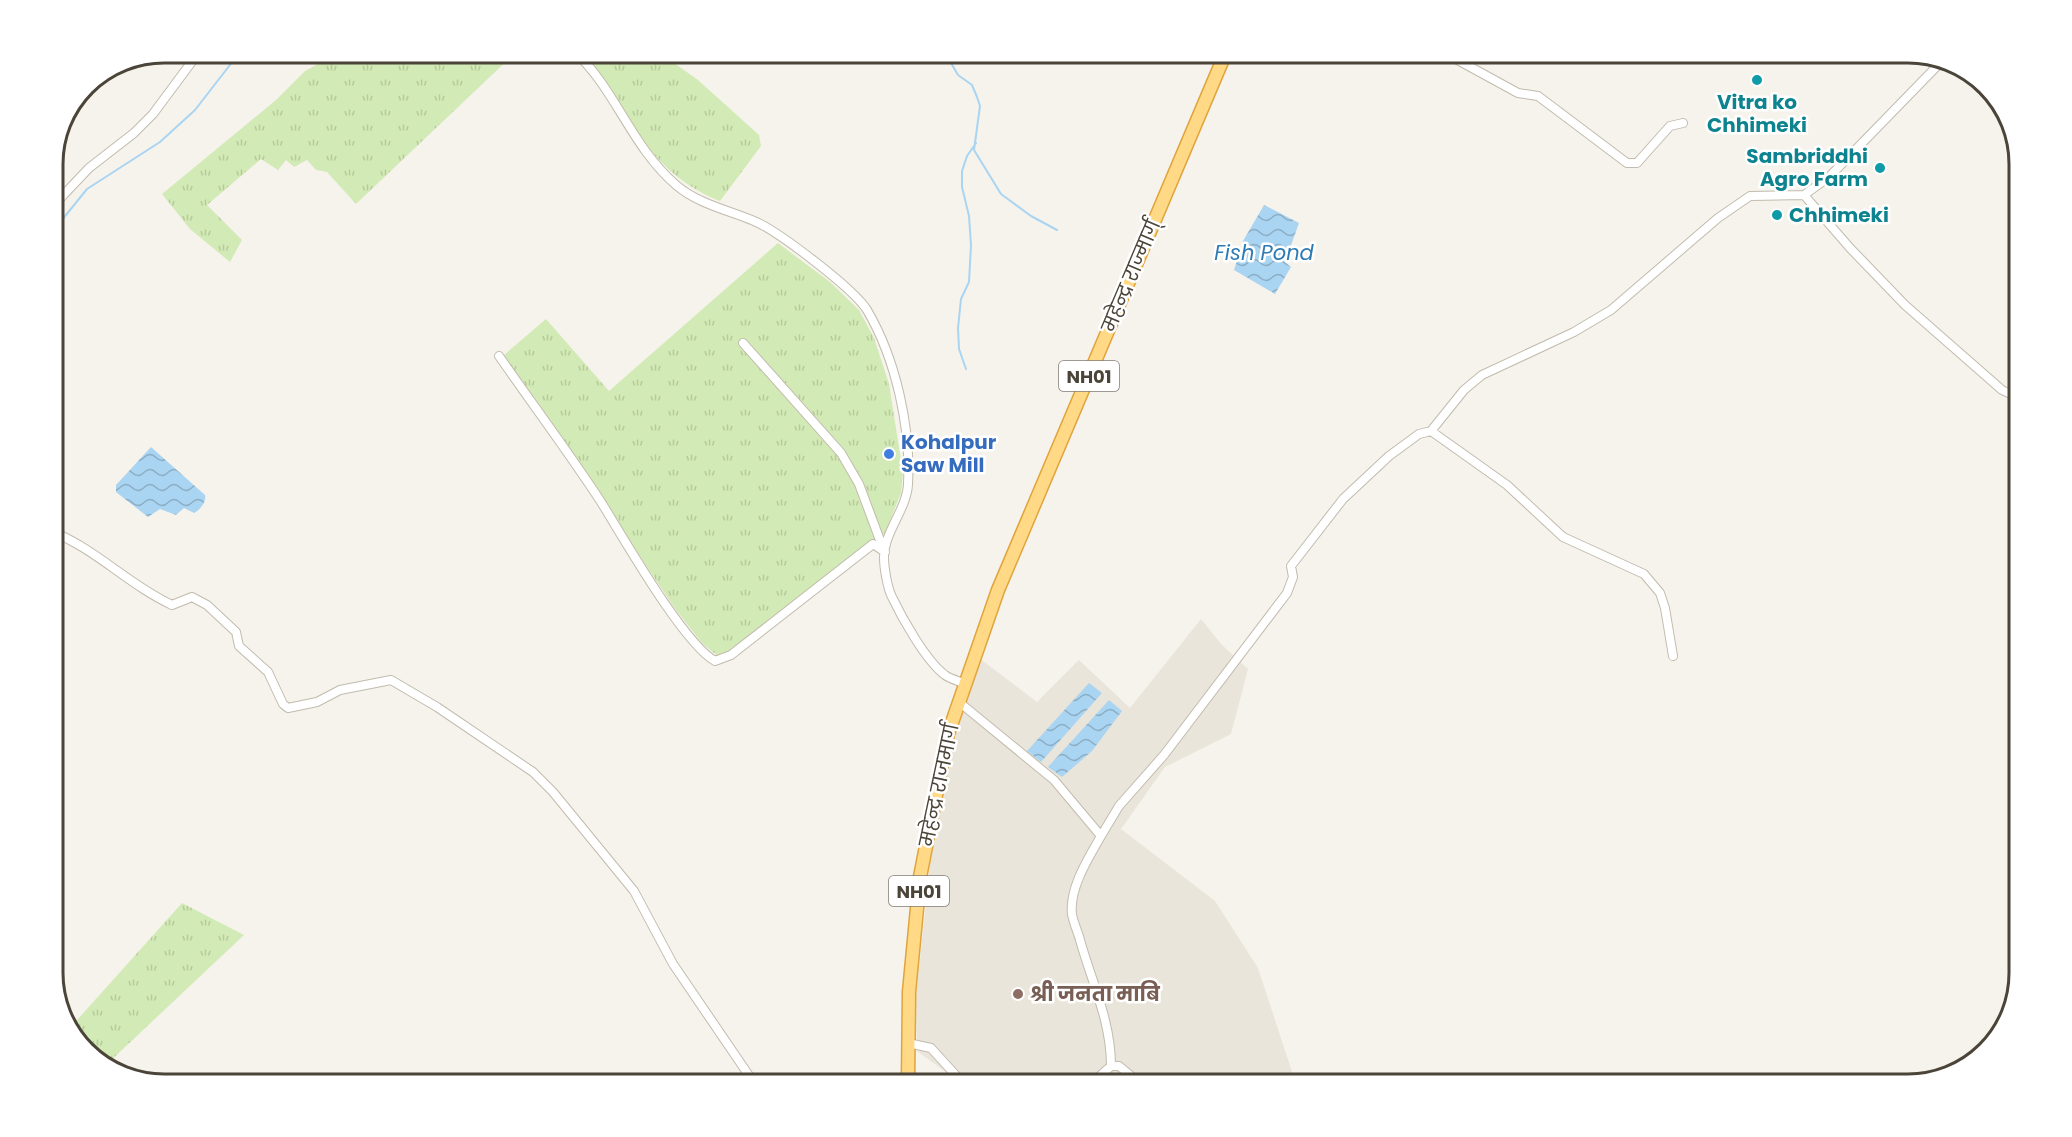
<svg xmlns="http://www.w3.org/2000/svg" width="2072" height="1137" font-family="Poppins,'Noto Sans Devanagari',sans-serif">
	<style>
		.residential { fill: #eae5da }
		.grass { fill: url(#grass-tufts) }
		.water { fill: url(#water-waves) }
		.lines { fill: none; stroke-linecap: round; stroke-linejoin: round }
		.stream { stroke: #a9d4f2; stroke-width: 2 }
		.minor-casing { stroke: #c2bbae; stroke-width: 10 }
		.trunk-casing { stroke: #e0a43c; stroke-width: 15 }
		.minor { stroke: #fff; stroke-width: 8 }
		.trunk { stroke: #ffd985; stroke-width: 12 }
		.culture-dot { fill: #0f9aa8; stroke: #fff; stroke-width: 2 }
		.shop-dot { fill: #3f7fe0; stroke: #fff; stroke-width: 2 }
		.education-dot { fill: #8d6e63; stroke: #fff; stroke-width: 2 }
		.labels { text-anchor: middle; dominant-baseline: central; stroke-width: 5; stroke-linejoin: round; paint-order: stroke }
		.shield { fill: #fff; stroke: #817c74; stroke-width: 1.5 }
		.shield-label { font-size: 18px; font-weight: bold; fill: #4b4439 }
		.culture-label { font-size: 20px; font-weight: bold; fill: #0d838f; stroke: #fff }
		.street-label { font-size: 20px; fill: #4b4439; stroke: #fff }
		.shop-label { font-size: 20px; font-weight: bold; fill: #366cbe; stroke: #fff; text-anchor: start }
		.education-label { font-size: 20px; font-weight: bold; fill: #785e54; stroke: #fff; text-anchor: start }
		.water-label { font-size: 21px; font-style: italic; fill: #2e7ab2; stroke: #fff }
		.rim { fill: none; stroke: #4b4439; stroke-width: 3 }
	</style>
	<defs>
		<pattern id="grass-tufts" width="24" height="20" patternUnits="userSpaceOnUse" patternTransform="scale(1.5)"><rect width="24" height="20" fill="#d2eab5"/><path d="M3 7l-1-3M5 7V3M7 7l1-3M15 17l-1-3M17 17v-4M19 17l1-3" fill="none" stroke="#b6ca9c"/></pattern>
		<pattern id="water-waves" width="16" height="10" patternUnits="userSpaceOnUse" patternTransform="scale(1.5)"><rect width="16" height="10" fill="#a9d4f2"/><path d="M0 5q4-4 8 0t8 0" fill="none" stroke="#8caec5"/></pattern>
	</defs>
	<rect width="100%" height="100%" fill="#f6f3ec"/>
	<path class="residential" d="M1201,619l20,25 27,25 -17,65 -66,33 -44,62 94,72 43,67 38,116h-334l-45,-33 -1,-54 16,-151 28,-132 19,-56 58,44 42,-42 51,48z"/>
	<path class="grass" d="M340,52l175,1 -159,151 -29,-32 -11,-2 -9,-10 -13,7 -8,-7 -8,10 -17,-11 -54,46 35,35 -12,22 -40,-33 -28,-35 114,-94 29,-29z
		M582,53h78l38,27 61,55 2,11 -41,55c-74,-29 -92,-92 -138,-148z
		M778,243l52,39 29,28 15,28 15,46 14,89 -2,20 -16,40 -153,118 -13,6 -17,-14 -26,-33 -172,-255 42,-36 63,72z
		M182,903l62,32 -138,130 -35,-30 -2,-6z"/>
	<path class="water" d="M1264,205l35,18 -14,39 6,5 -16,27 -41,-24 9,-29z
		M151,447l54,48c2,6 -5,15 -11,18l-10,-5 -8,7 -16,-6 -12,8 -32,-25v-7z
		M1089,683l13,10 -61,69 -14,-11z
		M1109,700l13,11 -30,40 -30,26 -14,-10z"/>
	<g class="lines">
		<path class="stream" d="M954,52l-3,11 7,12 14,10 5,12 3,9 -6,44 27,44 30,22 26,14
			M53,231l34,-42 73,-47 35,-32 45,-58
			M966,369l-7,-20 -1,-21 3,-29 8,-17 2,-37 -2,-29 -7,-29v-16l5,-15 9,-13"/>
		<defs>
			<path id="minor" d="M575,52c41,38 56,94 101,133 22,19 52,25 78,36 23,9 100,68 113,89 29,49 44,118 41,174 -1,25 -24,48 -24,73 0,10 3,30 8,40 10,21 34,64 53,78 5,4 14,6 21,9
				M1443,52l75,41 20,3 89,67h10l33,-37 13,-3
				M1804,195l25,-18 113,-116
				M53,206l36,-38 45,-35 19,-19 46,-62
				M743,343l98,110 18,31 25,67
				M499,356c34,49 70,97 102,146 22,35 82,141 114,159l16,-6 142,-111 12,8
				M1431,431l76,54 56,52 81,37 16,19 5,15 8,48
				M53,532c44,18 76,53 119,73l20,-8 15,8 29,27 3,14 29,26 15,32 5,4 29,-6 23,-12 51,-10 46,27 96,65 20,20 81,99 39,73 77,113
				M959,702l95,78 47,56c-12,21 -32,52 -29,78 1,8 6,18 8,26 12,43 31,81 31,126
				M1101,836l18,-30 45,-51 123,-162 6,-16 -2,-11 52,-67 46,-43 30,-22 12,-3 33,-41 18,-15 92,-43 37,-22 107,-92 32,-22 54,-1 46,53 55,57 97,85 17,8
				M908,1043l23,5 30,33 7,3
				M1091,1084l20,-18h8l22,18"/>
			<path id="trunk" d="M908,1084l1,-92 11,-115 28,-143 50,-144 228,-538"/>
		</defs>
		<use href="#minor" class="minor-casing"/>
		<use href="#trunk" class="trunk-casing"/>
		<use href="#minor" class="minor"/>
		<use href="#trunk" class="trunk"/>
	</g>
	<g class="culture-dot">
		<circle cx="1757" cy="80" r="6"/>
		<circle cx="1880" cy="168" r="6"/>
		<circle cx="1777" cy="215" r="6"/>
	</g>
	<circle class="shop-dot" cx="889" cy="454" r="6"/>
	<circle class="education-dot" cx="1018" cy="994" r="6"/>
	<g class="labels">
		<g class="shield">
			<rect x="1059" y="361" width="60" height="30" rx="4.5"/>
			<rect x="889" y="876" width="60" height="30" rx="4.5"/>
		</g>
		<g class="shield-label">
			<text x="1089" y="376">NH01</text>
			<text x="919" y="891">NH01</text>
		</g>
		<g class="culture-label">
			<text x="1757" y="102">Vitra ko<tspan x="1757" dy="23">Chhimeki</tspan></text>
			<text x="1868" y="156" text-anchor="end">Sambriddhi<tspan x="1868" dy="23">Agro Farm</tspan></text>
			<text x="1789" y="215" text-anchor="start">Chhimeki</text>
		</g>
		<g class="street-label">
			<text transform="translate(1131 276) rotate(-67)">महेन्द्र राज्मार्ग्</text>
			<text transform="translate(939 785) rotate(-78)">महेन्द्र राजमार्ग</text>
		</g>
		<g class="shop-label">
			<text x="901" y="442">Kohalpur<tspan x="901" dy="23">Saw Mill</tspan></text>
		</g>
		<g class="education-label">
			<text x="1030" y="994">श्री जनता माबि</text>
		</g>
		<g class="water-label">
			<text x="1264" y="252">Fish Pond</text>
		</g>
	</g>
	<path d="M0 0H2072V1137H0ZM164 63H1908A101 101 0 0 1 2009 164V973A101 101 0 0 1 1908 1074H164A101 101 0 0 1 63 973V164A101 101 0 0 1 164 63Z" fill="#fff" fill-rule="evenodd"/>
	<path class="rim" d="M164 63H1908A101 101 0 0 1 2009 164V973A101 101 0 0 1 1908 1074H164A101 101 0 0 1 63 973V164A101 101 0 0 1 164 63Z"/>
</svg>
